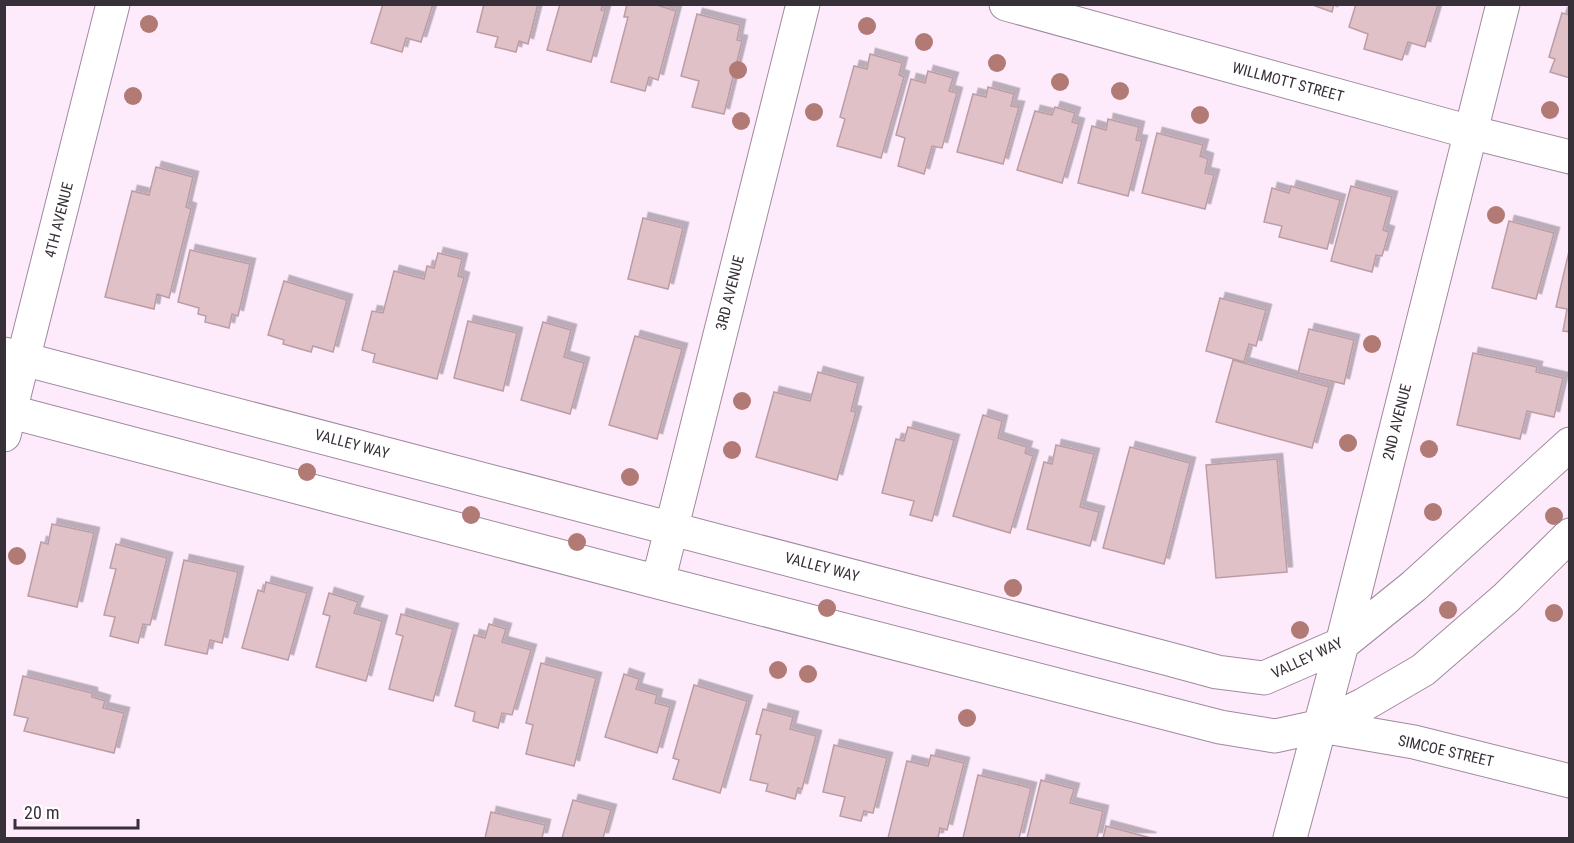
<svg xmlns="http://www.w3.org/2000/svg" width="1574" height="843" font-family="'Roboto Condensed',sans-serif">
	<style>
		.building { fill: #e1c1c8; stroke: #bc9da4; stroke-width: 1.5; filter: url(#shadow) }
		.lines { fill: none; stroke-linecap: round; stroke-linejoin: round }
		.minor-casing { stroke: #a08a9e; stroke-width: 35 }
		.minor { stroke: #fff; stroke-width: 33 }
		.tree { fill: #b17a74 }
		.labels { text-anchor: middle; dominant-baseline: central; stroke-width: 6; stroke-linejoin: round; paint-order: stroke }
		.street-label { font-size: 15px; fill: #383038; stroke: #fff }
	</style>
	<defs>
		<filter id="shadow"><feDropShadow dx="5.5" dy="-5.5" stdDeviation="0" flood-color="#0004"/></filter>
	</defs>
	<rect width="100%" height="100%" fill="#fdeafb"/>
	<path class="building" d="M383,4h50l-12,38 -15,-4 -4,14 -31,-9z
		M484,4h54l-10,40 -9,-3 -3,11 -21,-5 3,-10 -21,-5z
		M560,4h43l-2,6 4,1 -14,51 -44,-12z
		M627,4h27l22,7 -18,69 -9,-3 -4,14 -34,-9 17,-65h-4z
		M1310,4h24l-2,8z
		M1356,4h82l-13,43 -17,-5 -6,18 -38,-11 4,-15 -19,-7z
		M1562,13l8,2v63l-20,-6 5,-13 -6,-2z
		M697,14l43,11 -3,15 5,1 -18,73 -32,-7 7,-26 -18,-5z
		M870,54l32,9 -3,12 5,2 -23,81 -44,-12 8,-27 -5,-2 14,-51 13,3z
		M928,71l25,7 -4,13 8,2 -15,55 -10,-2 -8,28 -26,-8 7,-28 -9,-3 15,-56 14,4z
		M988,87l26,7 -3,12 8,1 -16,57 -46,-12 16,-58 13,3z
		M1055,107l20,6 -3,9 7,2 -17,59 -45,-13 18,-59 17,4z
		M1108,119l31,8 -3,13 6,1 -14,55 -50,-13 14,-57 14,4z
		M1157,133l46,12 -3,11 8,3 -3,14 9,2 -9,34 -63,-16z
		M156,167l37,10 -7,30 5,2 -22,89 -12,-4 -3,15 -49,-12 27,-106 17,4z
		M1291,186l49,14 -13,49 -48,-12 3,-11 -18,-4 8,-34 17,5z
		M1351,186l41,11 -9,33 6,2 -7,24 -6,-1 -4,17 -41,-11z
		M643,218l40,10 -15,61 -40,-10z
		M1509,221l45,12 -18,66 -44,-11z
		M1570,247v85l-7,-1 4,-22 -11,-2z
		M190,250l60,14 -12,52 -6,-2 -3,14 -24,-6 1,-6 -8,-2 1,-6 -21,-6z
		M438,253l24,6 -4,17 6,2 -27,101 -64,-17 2,-8 -13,-4 10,-39 11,2 11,-42 30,8 3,-13 7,2z
		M284,281l63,19 -14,52 -20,-6 -2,6 -28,-8 1,-4 -16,-5z
		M1220,298l46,12 -10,36 -7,-2 -5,18 -38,-11z
		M468,321l49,12 -14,58 -49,-13z
		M543,322l28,8 -7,27 20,6 -14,51 -49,-14z
		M1309,329l45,11 -10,44 -46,-11z
		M635,336l47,13 -25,90 -48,-14z
		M1473,353l64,14 -1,5 27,6 -9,39 -27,-6 -7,28 -63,-14z
		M1233,360l96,27 -17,61 -96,-26z
		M818,372l40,11 -7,28 5,1 -19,68 -81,-23 18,-65 36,9z
		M983,415l19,6 -4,17 29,9 -2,6 8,3 -23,77 -57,-17z
		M908,427l46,13 -22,81 -22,-6 4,-14 -32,-8 14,-54 8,2z
		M1056,445l38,9 -14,53 19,5 -9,34 -63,-17 17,-67 8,2z
		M1130,447l60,16 -26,101 -61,-16z
		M1277,459l10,113 -71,6 -10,-113z
		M52,524l42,9 -17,74 -49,-11 13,-54 7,2z
		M116,544l51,14 -17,67 -7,-1 -5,19 -28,-7 5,-19 -11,-2 12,-46 -6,-1z
		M184,560l54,12 -16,71 -12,-3 -3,14 -42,-9z
		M266,582l41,11 -19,67 -46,-12 16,-58 6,2z
		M329,593l29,9 -4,11 28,8 -16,60 -50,-14 14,-51 -7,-2z
		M401,614l52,15 -20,72 -44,-12 14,-53 -7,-2z
		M489,624l17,5 -4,13 29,8 -19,65 -10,-2 -4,15 -25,-7 2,-9 -20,-6 19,-71 11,3z
		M541,663l55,15 -22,88 -48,-12 7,-29 -7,-2z
		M624,674l15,5 -3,10 21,6 -2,8 15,4 -13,46 -52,-16z
		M23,676l69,17v4l13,4 -2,7 21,5 -10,40 -90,-22 4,-13 -14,-3z
		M694,685l53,16 -27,92 -47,-14 6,-19 -6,-2z
		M763,709l30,8 -3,12 26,7 -14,53 -4,-1 -3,11 -29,-8 2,-7 -18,-4 11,-45 -5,-1z
		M834,745l53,13 -14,55 -9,-2 -3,10 -21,-5 5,-19 -22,-5z
		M931,755l33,8 -17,67 -7,-2 -2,10h-50l19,-77 21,5z
		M978,775l53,13 -12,50h-56z
		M1041,780l33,9 -4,14 33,8 -6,27h-70z
		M573,800l38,10 -8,28h-41z
		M491,812l54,13 -3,13h-57z
		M1106,826l45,12h-48z"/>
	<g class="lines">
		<defs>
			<path id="minor" d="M1006,4l464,128 100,25
				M4,354l1165,305 48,13 47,6 78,-34 72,-58 156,-142
				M4,410l654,172 562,145 55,9 46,-10 42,-21 60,-35 83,-72 64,-63
				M4,435l109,-431
				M658,582l145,-578
				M1321,726l93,16 156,39
				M1290,838l52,-194 161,-640"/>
		</defs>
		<use href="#minor" class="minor-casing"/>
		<use href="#minor" class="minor"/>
	</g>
	<g class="tree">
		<circle cx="149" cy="24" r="9"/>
		<circle cx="867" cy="26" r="9"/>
		<circle cx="924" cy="42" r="9"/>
		<circle cx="997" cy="63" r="9"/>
		<circle cx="738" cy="70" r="9"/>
		<circle cx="1060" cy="82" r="9"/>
		<circle cx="1120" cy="91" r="9"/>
		<circle cx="133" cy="96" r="9"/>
		<circle cx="1550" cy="110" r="9"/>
		<circle cx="814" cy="112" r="9"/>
		<circle cx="1200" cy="115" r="9"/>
		<circle cx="741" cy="121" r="9"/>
		<circle cx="1496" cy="215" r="9"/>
		<circle cx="1372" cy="344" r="9"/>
		<circle cx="742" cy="401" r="9"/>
		<circle cx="1348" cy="443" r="9"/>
		<circle cx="1429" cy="449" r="9"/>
		<circle cx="732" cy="450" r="9"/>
		<circle cx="307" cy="472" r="9"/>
		<circle cx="630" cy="477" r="9"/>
		<circle cx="1433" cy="512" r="9"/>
		<circle cx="471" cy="515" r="9"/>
		<circle cx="1554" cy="516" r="9"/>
		<circle cx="577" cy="542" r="9"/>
		<circle cx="17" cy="556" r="9"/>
		<circle cx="1013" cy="588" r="9"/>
		<circle cx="827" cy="608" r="9"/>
		<circle cx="1448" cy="610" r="9"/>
		<circle cx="1554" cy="613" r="9"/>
		<circle cx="1300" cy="630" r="9"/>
		<circle cx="778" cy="670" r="9"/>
		<circle cx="808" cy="674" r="9"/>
		<circle cx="967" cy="718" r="9"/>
	</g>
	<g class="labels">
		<g class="street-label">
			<text transform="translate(1288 82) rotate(15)">WILLMOTT STREET</text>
			<text transform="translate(59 220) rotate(-76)">4TH AVENUE</text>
			<text transform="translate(730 293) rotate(-76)">3RD AVENUE</text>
			<text transform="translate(1397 422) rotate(-76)">2ND AVENUE</text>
			<text transform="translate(352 444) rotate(15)">VALLEY WAY</text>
			<text transform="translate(822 567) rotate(15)">VALLEY WAY</text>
			<text transform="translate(1307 658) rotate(-25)">VALLEY WAY</text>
			<text transform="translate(1446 751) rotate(13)">SIMCOE STREET</text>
		</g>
	</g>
	<rect width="1574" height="843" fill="none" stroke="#383038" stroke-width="12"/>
	<path d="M15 819v9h123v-9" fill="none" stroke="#383038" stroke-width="3"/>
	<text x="24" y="819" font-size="18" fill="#383038" stroke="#ffffff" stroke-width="4.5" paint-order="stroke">20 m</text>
</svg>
